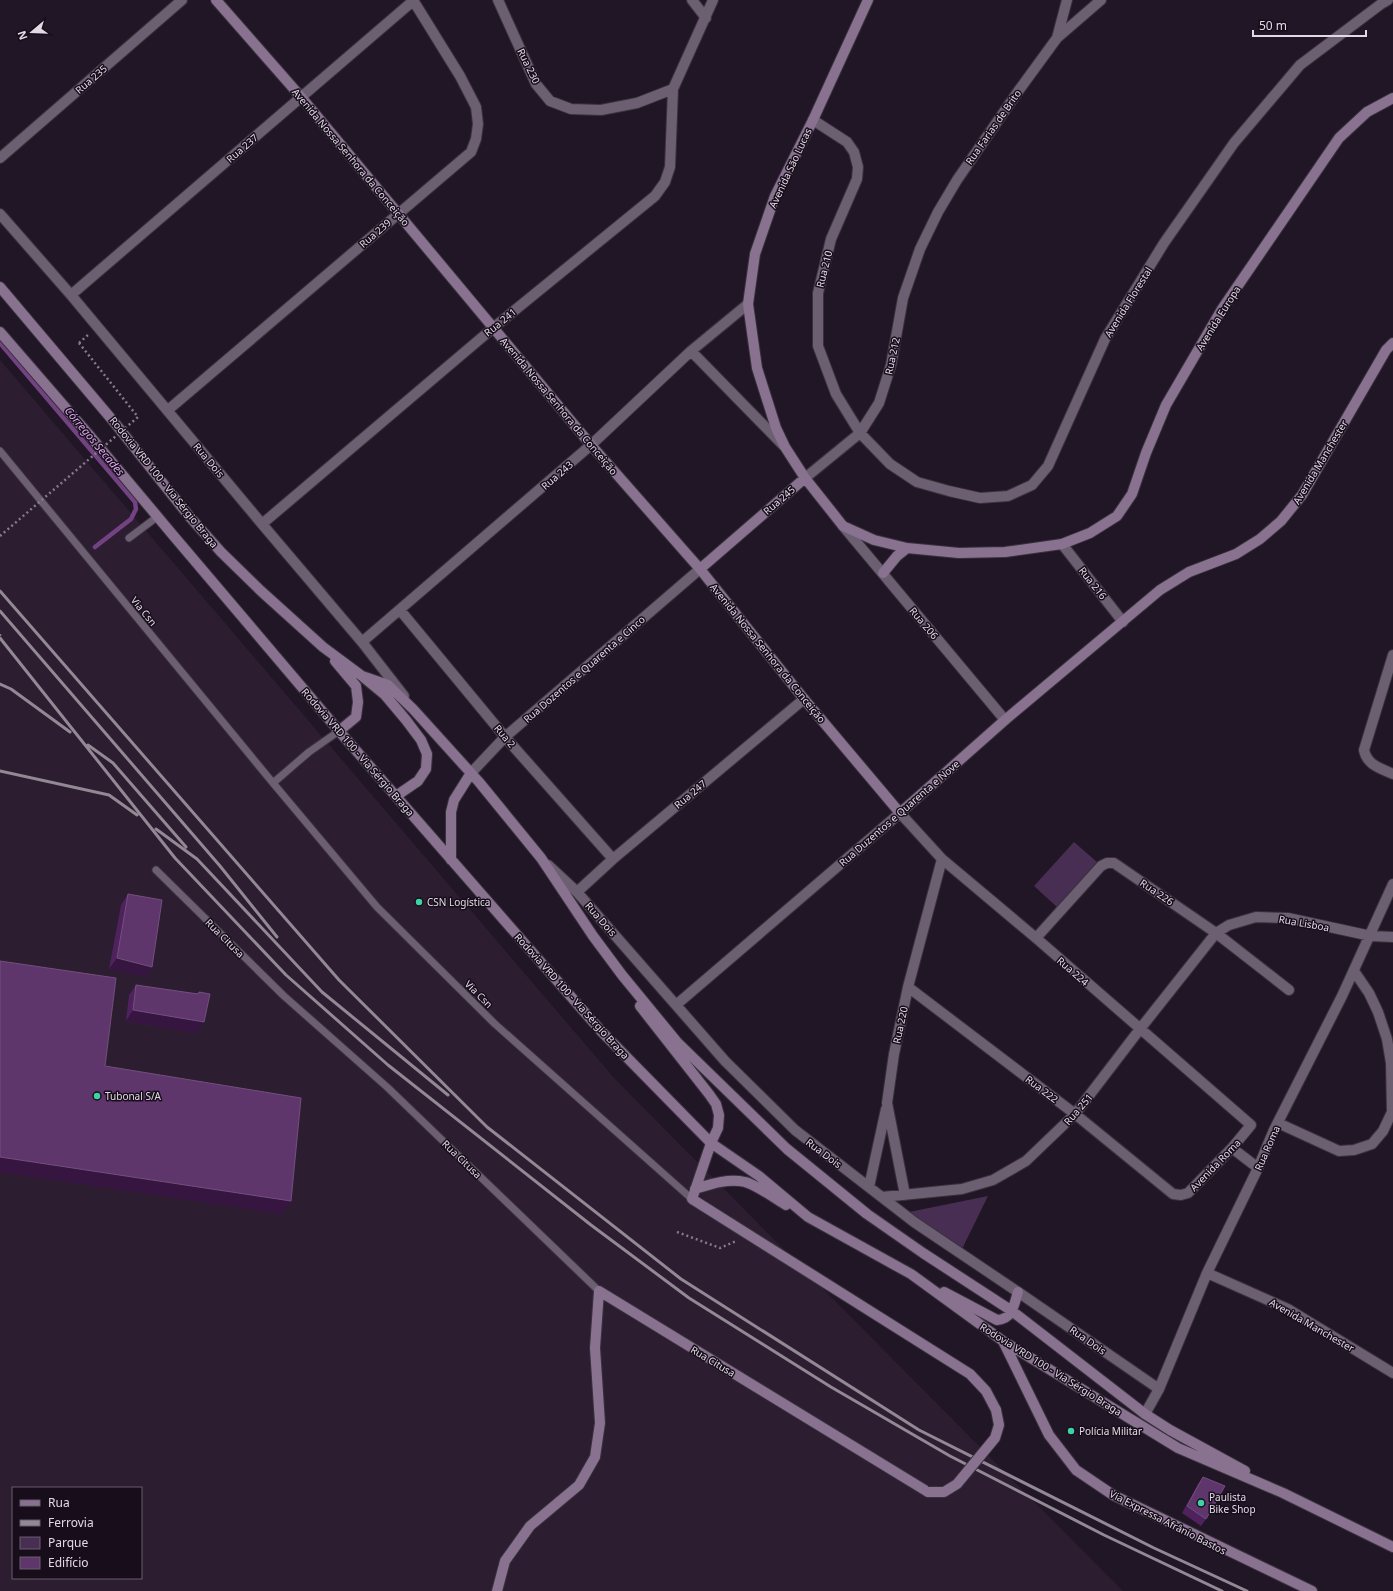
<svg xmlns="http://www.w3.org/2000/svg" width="1393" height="1591" font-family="'Noto Sans',sans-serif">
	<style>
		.built { fill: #2c1d31; fill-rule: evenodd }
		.green { fill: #492e53 }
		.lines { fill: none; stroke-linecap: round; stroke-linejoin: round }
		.stream { stroke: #724283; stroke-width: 4.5 }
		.lane-casing { stroke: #39323d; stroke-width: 9 }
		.street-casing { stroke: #39323d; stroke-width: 12 }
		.secondary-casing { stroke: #39323d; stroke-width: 12 }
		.path { stroke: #857c89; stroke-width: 2.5; stroke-dasharray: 2 3; stroke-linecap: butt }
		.lane { stroke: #6c5f71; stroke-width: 7 }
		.street { stroke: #6c5f71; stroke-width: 10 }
		.secondary { stroke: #887290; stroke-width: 10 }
		.rail { stroke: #928995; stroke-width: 3 }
		.secondary-bridge-casing { stroke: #39323d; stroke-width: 12; stroke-linecap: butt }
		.path-bridge { stroke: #857c89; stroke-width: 2.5; stroke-dasharray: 2 3; stroke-linecap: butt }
		.secondary-bridge { stroke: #887290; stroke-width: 10 }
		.wall { fill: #4f225d }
		.shaded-wall { fill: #361541 }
		.building { fill: #5f366c; stroke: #734f7e }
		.poi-dot { fill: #3cd4a4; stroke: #170d1b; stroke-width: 1.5 }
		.labels { text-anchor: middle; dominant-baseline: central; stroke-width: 3; stroke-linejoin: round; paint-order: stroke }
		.street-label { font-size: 10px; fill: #e1dae4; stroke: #170d1b }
		.poi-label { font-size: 10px; fill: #e1dae4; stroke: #170d1b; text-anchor: start }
		.water-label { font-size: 11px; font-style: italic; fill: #e1abf4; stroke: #170d1b }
	</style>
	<rect width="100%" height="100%" fill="#211625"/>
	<path class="built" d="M0,360l615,719 508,512h-1123zM13,1488h128v90h-128z"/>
	<path class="green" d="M1074,842l23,20 -40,45 -23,-21z
		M988,1196l-26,53 -58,-36z"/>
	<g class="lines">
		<path class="stream" d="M0,343l135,159 1,7 -5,10 -36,28"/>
		<defs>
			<path id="lane" d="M0,451l273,332 104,124 118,117 197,175
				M129,538l28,-21
				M273,783l36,-31 30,-21
				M156,870l128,126 103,91 212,204"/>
			<path id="street" d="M498,0l38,84 14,17 21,8 30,1 36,-7 36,-14
				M692,0l14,18
				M1057,38l10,-38
				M813,120l34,22 7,10 4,15 -1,12 -26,60 -13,54v53l18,48 24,39 30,31 27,18 32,9 31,7 28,-2 24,-11 16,-19 57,-127 59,-96 70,-100 66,-78 81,-61 7,-4
				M0,158l182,-158
				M0,214l71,81 191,229 100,118 42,54
				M71,295l342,-294
				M691,351l92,94
				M168,410l303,-258 5,-13 2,-15 -2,-17 -16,-31 -47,-76
				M805,478l55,-45 19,-30 12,-38 12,-67 17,-49 18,-37 19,-32 62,-90 38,-52 44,-38
				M262,524l231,-196 162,-132 10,-14 5,-15 3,-78 40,-89
				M843,526l162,194
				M1062,544l61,78
				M400,610l105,127 108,122
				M362,642l229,-197 100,-94 57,-47
				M1393,655l-29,95c3,15 16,18 29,24
				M471,773l34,-36 195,-168
				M548,865l29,27 148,169 70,69 119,92 104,70 141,97
				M577,892l36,-33 191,-160
				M1036,938l65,-72 6,-3h7l102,70 73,57
				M676,1005l224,-192 42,46 94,79 215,187 -19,23 -44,45 -7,2 -8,-1 -98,-80 -167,-127
				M1278,1123l61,28 15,-1 18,-6 11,-13 9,-19 -1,-49 -4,-24 -9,-27 -9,-19 -15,-22
				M1232,1148l26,20
				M869,1187l17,-78
				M905,1195l-18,-92 7,-49 14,-67 34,-128
				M882,1197l80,-8 31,-9 33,-19 49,-47 65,-85 76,-96 13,-8 27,-8 32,1 83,18 22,1
				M1207,1273l81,36 105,64
				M1145,1414l14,-25 48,-116 51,-105 16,-38 68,-134 51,-112"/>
			<path id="secondary" d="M216,0l85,97 290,348 109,124 104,130 96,114 105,-93 155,-130 29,-18 47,-18 24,-15 21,-18 21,-26 84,-145 7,-7
				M868,0l-55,120 -38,76 -20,58 -7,50 9,64 19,60 9,19 20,31 38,48 31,14 33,8 52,5 46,-1 57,-8 28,-11 27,-17 15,-22 14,-41 20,-48 56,-96 117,-171 28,-26 26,-14
				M0,287l114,135 75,94 32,36 40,39 62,56 39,29 23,19 21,25 15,20 6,14 -1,15 -8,12 -22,15
				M0,332l90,104 82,98 167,197 262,300 110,112 48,33 49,41 103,57 92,67 175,107 105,45 110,54
				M700,569l105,-91
				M883,573l14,-17 10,-8
				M335,661l21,25 2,16 -2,15 -17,14
				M362,676l26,9 25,24 66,73 62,76 52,78 29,39 55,67 110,107 80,65 56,39 89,58 133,103 25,16 75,41
				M451,860v-48l3,-12 17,-27
				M640,1006l69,88 7,10 3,11 -1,13 -7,15 -19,56 278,175 16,17 10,19
				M695,1189c16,-5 33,-11 50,-7 10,2 31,17 41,23
				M944,1292l53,28c16,-1 17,-16 21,-28
				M1003,1341l46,94 27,35 37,25 199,96
				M497,1591l8,-30 25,-35 49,-41 16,-28 5,-34 -5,-75 4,-57 329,201"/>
		</defs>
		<use href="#lane" class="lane-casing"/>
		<use href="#street" class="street-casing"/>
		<use href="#secondary" class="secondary-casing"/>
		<path class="path" d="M79,343l10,-9
			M0,634v4
			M677,1232l43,16 16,-7"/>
		<use href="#lane" class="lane"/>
		<use href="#street" class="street"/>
		<use href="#secondary" class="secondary"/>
		<path class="rail" d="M0,591l339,389 148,147 194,152 238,151 235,118 93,43
			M0,611l220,255 57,71
			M0,638l175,220 111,117 102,90 203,160 98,73 142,89 119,69 154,79 118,56
			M0,684l11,5 59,43
			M88,745l25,18 73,84
			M0,771l109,24 28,20
			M156,829l41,30 125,133 126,103"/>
		<defs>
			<path id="secondary-bridge" d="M928,1492h16l13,-8 38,-46 4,-13 -3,-15"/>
		</defs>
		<use href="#secondary-bridge" class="secondary-bridge-casing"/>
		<path class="path-bridge" d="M0,536l138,-119 -59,-74"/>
		<use href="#secondary-bridge" class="secondary-bridge"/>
	</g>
	<path class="wall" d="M128,894l17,83 -36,-8 12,-64z
		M136,985l61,9 2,-2 -3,41 -70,-12 3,-26z
		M1203,1477l3,42 -5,7 -19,-13 16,-29z"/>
	<path class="shaded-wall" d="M117,958l35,9 -7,10 -36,-8z
		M133,1010l71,12 -8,11 -70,-12z
		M0,1157l291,44 -10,13 -281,-42z"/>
	<path class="building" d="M128,894l34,6 -10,67 -35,-9z
		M0,961l116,17 -11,88 196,32 -10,103 -291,-44z
		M136,985l62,9 1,-2 11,2 -6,28 -71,-12z
		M1203,1477l22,9 -19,33 -19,-13z"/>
	<g class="poi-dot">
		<circle cx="419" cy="902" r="4"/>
		<circle cx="97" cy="1096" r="4"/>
		<circle cx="1071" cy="1431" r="4"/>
		<circle cx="1201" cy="1503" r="4"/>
	</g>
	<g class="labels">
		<g class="street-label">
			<text transform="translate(529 66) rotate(64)">Rua 230</text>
			<text transform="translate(91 79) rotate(-41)">Rua 235</text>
			<text transform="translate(993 127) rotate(-55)">Rua Farias de Brito</text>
			<text transform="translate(242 148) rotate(-41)">Rua 237</text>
			<text transform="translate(351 157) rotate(50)">Avenida Nossa Senhora da Conceição</text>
			<text transform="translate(790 168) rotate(-65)">Avenida São Lucas</text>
			<text transform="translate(375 233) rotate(-41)">Rua 239</text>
			<text transform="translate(824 269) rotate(-76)">Rua 210</text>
			<text transform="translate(1128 302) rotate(-58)">Avenida Florestal</text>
			<text transform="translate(1218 318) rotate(-58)">Avenida Europa</text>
			<text transform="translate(500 322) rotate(-39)">Rua 241</text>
			<text transform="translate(892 356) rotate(-78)">Rua 212</text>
			<text transform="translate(559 406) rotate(50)">Avenida Nossa Senhora da Conceição</text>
			<text transform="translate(209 460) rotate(50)">Rua Dois</text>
			<text transform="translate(1320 462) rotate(-59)">Avenida Manchester</text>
			<text transform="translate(557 475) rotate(-41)">Rua 243</text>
			<text transform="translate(164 482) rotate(51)">Rodovia VRD 100 - Via Sérgio Braga</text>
			<text transform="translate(779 500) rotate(-41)">Rua 245</text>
			<text transform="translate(1093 583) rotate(52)">Rua 216</text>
			<text transform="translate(144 611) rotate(51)">Via Csn</text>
			<text transform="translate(924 623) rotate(50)">Rua 206</text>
			<text transform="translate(768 653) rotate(51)">Avenida Nossa Senhora da Conceição</text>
			<text transform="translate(584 669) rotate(-41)">Rua Dozentos e Quarenta e Cinco</text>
			<text transform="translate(505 736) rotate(50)">Rua 2</text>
			<text transform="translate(358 752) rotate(49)">Rodovia VRD 100 - Via Sérgio Braga</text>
			<text transform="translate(690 794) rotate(-40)">Rua 247</text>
			<text transform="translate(899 813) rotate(-41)">Rua Duzentos e Quarenta e Nove</text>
			<text transform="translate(1157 892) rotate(34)">Rua 226</text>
			<text transform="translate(601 919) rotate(49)">Rua Dois</text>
			<text transform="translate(1304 923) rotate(10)">Rua Lisboa</text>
			<text transform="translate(225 938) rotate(45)">Rua Citusa</text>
			<text transform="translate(1073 971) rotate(41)">Rua 224</text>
			<text transform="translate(479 994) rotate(45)">Via Csn</text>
			<text transform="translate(572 996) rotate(48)">Rodovia VRD 100 - Via Sérgio Braga</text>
			<text transform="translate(900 1025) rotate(-78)">Rua 220</text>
			<text transform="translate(1042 1089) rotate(37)">Rua 222</text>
			<text transform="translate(1078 1109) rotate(-49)">Rua 251</text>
			<text transform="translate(1267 1148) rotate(-66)">Rua Roma</text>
			<text transform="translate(824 1153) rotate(37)">Rua Dois</text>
			<text transform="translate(462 1159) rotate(44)">Rua Citusa</text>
			<text transform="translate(1215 1165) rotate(-46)">Avenida Roma</text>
			<text transform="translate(1312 1325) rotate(30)">Avenida Manchester</text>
			<text transform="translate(1088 1340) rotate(35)">Rua Dois</text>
			<text transform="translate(713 1361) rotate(31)">Rua Citusa</text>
			<text transform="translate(1051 1369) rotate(32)">Rodovia VRD 100 - Via Sérgio Braga</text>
			<text transform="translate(1168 1522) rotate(27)">Via Expressa Afrânio Bastos</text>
		</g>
		<g class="poi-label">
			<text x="427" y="902">CSN Logística</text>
			<text x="105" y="1096">Tubonal S/A</text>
			<text x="1079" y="1431">Polícia Militar</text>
			<text x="1209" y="1497">Paulista<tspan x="1209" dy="12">Bike Shop</tspan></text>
		</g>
		<g class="water-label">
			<text transform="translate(95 441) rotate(50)">Córregos Secades</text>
		</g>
	</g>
	<rect x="12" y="1487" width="130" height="92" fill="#170d1b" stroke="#685f6b"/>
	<rect x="20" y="1500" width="20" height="6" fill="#887290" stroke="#685f6b"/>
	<text x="48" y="1507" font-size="12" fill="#e1dae4">Rua</text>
	<rect x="20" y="1520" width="20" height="6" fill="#928995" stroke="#685f6b"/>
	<text x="48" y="1527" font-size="12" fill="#e1dae4">Ferrovia</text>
	<rect x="20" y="1537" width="20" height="12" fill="#492e53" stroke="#685f6b"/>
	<text x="48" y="1547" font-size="12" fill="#e1dae4">Parque</text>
	<rect x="20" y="1557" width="20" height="12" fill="#5f366c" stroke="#685f6b"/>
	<text x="48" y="1567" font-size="12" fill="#e1dae4">Edifício</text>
	<g transform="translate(32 32) rotate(251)" stroke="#170d1b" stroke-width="3" paint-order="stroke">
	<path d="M0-3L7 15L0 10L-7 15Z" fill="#e1dae4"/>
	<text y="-6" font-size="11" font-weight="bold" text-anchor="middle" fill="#e1dae4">N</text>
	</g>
	<path d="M1253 30v6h113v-6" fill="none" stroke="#e1dae4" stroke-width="2"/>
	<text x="1259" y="30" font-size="12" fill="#e1dae4" stroke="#170d1b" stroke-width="3" paint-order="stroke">50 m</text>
</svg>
